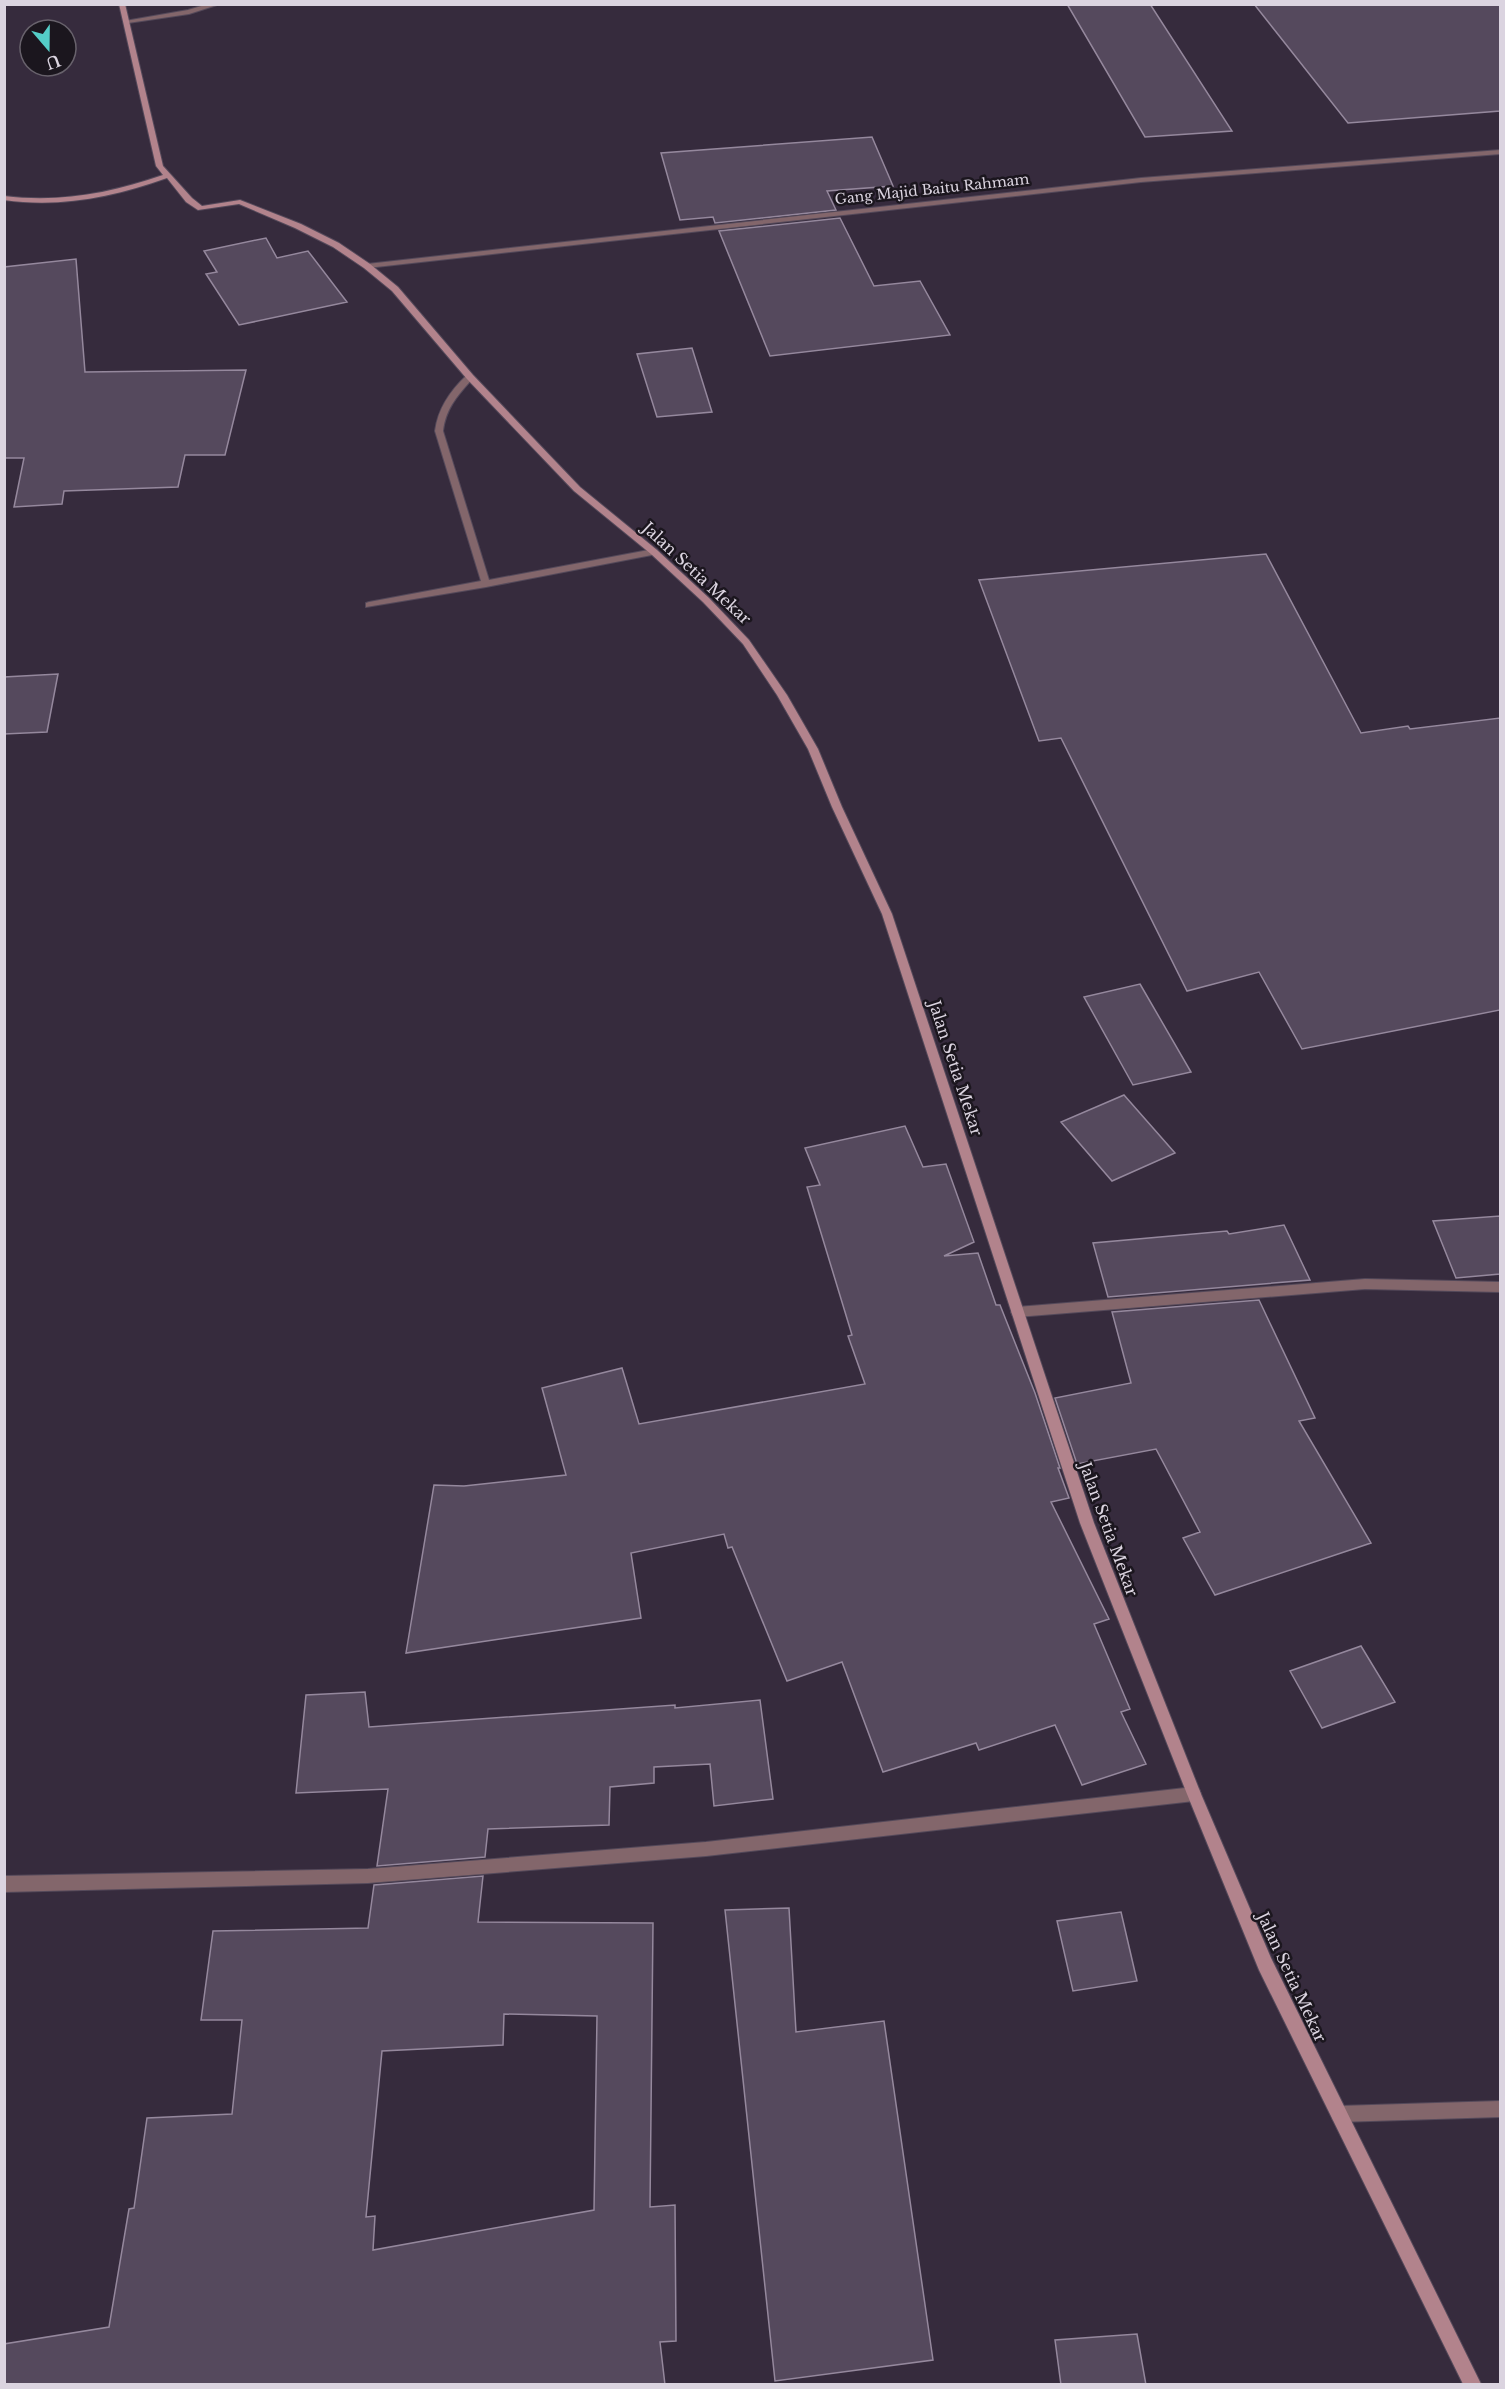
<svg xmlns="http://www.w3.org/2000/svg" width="1505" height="2389" font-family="'Libre Baskerville',serif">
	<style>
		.building { fill: #55495d; stroke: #95889d; stroke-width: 1.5; fill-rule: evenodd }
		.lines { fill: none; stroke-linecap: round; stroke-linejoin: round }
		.lane-casing { stroke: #54495a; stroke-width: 2 }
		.street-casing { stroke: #54495a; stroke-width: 2 }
		.secondary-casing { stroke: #54495a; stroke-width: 2 }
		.lane { fill: #83666b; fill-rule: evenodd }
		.street { fill: #83666b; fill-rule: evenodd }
		.secondary { fill: #b2838c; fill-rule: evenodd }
		.labels { text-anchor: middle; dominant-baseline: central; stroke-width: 5; stroke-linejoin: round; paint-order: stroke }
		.far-street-label { font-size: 14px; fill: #dbd4e0; stroke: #1b161e }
		.street-label { font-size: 16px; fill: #dbd4e0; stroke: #1b161e }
	</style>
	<rect width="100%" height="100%" fill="#362b3d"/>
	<path class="building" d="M1067,4h83l82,127 -87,6z
		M1254,4h246v107l-152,12z
		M872,137l21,49 -66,5 9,19 -121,13 -2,-6 -33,3 -19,-67z
		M840,218l34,68 46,-5 30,54 -180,21 -51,-125z
		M266,238l11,20 31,-7 39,51 -108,23 -33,-51 11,-2 -13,-21z
		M76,259l9,113 161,-2 -21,85h-40l-7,32 -114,4 -2,13 -48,3 10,-49h-20v-191z
		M692,348l20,64 -55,5 -20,-63z
		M1266,554l95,179 47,-7 2,3 90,-11v292l-198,39 -43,-77 -72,19 -126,-253 -22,3 -60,-161z
		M58,674l-11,58 -43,2v-57z
		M1140,984l51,88 -58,13 -49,-88z
		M1124,1095l51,58 -63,28 -51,-59z
		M905,1126l18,41 23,-3 28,78 -30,14 34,-3 18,52h4l35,88 25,75h-2l11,30 -18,4 58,117 -15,5 36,85 -9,3 25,52 -64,21 -27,-60 -76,25 -3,-7 -93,29 -41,-110 -55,19 -55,-134 -4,1 -4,-14 -93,19 10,65 -235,35 28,-168 30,1 102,-11 -24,-87 80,-20 17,56 226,-40 -17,-48 4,-1 -45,-148 13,-2 -15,-37z
		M1500,1216v58l-44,4 -23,-57z
		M1284,1225l26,55 -202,17 -15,-54 134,-12 2,3z
		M1259,1300l56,118 -16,3 72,122 -156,52 -32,-57 17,-6 -44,-83 -79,15 -22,-66 76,-15 -19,-71z
		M1361,1646l34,56 -73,26 -32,-57z
		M365,1692l4,35 306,-22v3l85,-8 13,99 -59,7 -4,-42 -56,3v16l-44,4 -1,38 -121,4 -3,28 -108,9 11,-77 -92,4 10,-98z
		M483,1876l-5,46 175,1 -3,284 25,-2 1,136 -16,1 5,43h-661v-41l105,-17 20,-118 5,-1 13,-90 85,-4 10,-94h-41l12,-89 155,-3 6,-43zM504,2014l93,2 -3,194 -221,40 2,-34 -9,1 16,-166 121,-6z
		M789,1908l7,124 88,-11 49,339 -158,21 -50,-471z
		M1121,1912l16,69 -64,10 -16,-70z
		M1137,2334l9,51h-85l-6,-45z"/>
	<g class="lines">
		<defs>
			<path id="lane" d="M208,4h12l-31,10 -61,9 -3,-2 63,-11z
				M467,375l7,2c-15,17 -28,30 -31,54l46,149 165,-31 3,1v4l-171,33 -120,20v-4l3,-1 112,-21 -46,-150c3,-23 15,-40 32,-56z"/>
			<path id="street" d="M1500,150v4l-359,28 -774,86 -4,-2 4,-2 774,-86z
				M1365,1279l135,3v10l-135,-3 -348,28 -4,-1 -2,-4 2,-4 4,-1z
				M1194,1787l5,2 2,5 -2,5 -5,2 -488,55 -338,27 -364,9v-16l364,-7 338,-27z
				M1500,2101v16l-161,5 -6,-2 -2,-6 2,-6 6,-2z"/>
			<path id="secondary" d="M119,4h6l38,162 29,32 10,8 38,-6 61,24 38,19 31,21 28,23 75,88 107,112 77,63 52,48 40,42 38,55 31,54 24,58 50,107 202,609 107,271 70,164 210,426h-18l-204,-414 -72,-176 -107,-271 -198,-609 -50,-107 -24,-58 -31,-54 -34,-51 -40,-42 -52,-48 -77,-63 -107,-112 -75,-88 -28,-23 -31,-21 -38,-19 -56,-24 -41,6 -12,-8 -19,-24c-53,19 -106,30 -163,22v-4c56,7 107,-3 159,-21l-7,-9z"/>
		</defs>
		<use href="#lane" class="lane-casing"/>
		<use href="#street" class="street-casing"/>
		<use href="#secondary" class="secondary-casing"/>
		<use href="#lane" class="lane"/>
		<use href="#street" class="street"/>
		<use href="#secondary" class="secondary"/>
	</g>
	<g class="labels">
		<g class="far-street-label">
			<text transform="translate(932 189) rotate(-6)">Gang Majid Baitu Rahmam</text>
		</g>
		<g class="street-label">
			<text transform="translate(697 573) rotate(43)">Jalan Setia Mekar</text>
			<text transform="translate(956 1068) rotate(72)">Jalan Setia Mekar</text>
			<text transform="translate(1109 1529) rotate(70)">Jalan Setia Mekar</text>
			<text transform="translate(1292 1977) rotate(65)">Jalan Setia Mekar</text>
		</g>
	</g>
	<rect width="1505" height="2389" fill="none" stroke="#dbd4e0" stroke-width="12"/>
	<g transform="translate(48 48) rotate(160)"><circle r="28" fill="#1b161e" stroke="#68626c" stroke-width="1.5"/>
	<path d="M0-4.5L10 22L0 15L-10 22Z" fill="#54cdc7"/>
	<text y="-9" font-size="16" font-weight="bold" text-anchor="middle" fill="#dbd4e0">U</text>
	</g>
</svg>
